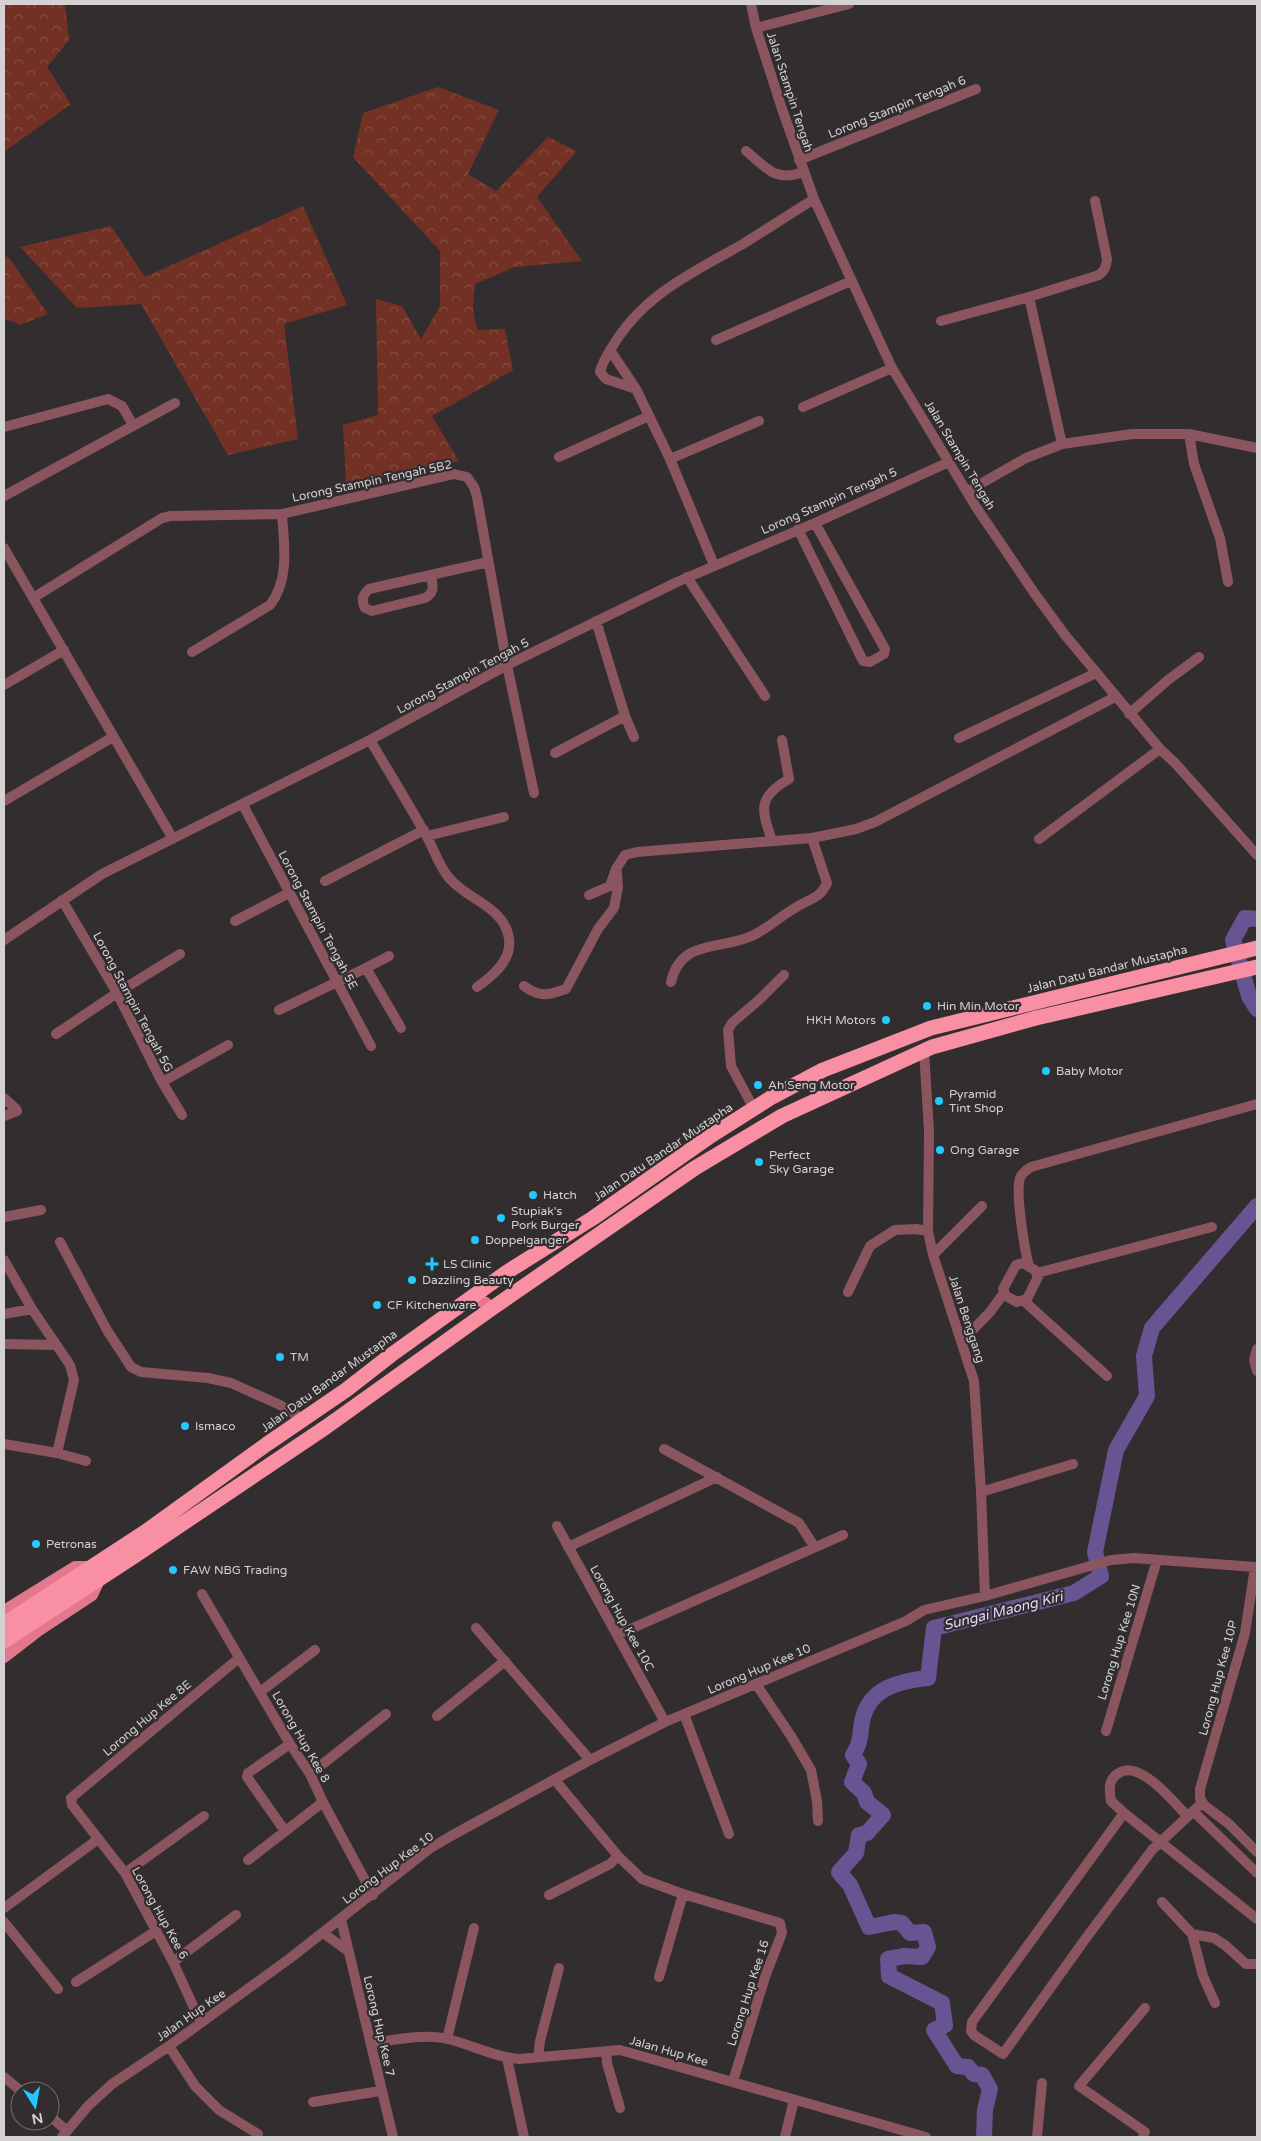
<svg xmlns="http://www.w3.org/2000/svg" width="1261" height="2141" font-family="'Varela Round',sans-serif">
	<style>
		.forest { fill: url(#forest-crowns) }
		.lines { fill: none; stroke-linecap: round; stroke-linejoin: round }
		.river { stroke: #685492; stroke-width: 16 }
		.minor { stroke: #8a555e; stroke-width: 10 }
		.major { stroke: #e3778c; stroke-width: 12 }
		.highway { stroke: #f88fa2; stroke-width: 15 }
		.poi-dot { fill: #23c9fe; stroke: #322d2f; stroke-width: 2 }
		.labels { text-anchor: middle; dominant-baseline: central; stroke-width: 4.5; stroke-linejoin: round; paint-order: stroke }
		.street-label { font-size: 12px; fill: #d4d1d3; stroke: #322d2f }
		.poi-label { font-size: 12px; fill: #d4d1d3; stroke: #322d2f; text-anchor: start }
		.water-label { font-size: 14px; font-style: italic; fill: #e1d6fc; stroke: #322d2f }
	</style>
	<defs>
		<pattern id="forest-crowns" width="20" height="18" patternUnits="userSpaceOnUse" patternTransform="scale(1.25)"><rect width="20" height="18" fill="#723124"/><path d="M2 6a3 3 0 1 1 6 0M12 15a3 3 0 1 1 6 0" fill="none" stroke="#854e43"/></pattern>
	</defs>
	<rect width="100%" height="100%" fill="#322d2f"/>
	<path class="forest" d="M4,4h61l4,36 -22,27 24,37 -67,48z
		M438,87l61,23 -31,64 28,17 52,-54 29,14 -40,46 45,64 -67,6 -40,17 -2,24 4,22 28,-1 8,41 -81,46 27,45 -113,24 -3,-60 35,-10 -2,-116 26,7 19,33 19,-33v-55l-87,-94 10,-44z
		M303,206l44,99 -63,19 14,115 -70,16 -87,-151 -64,4 -57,-61 91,-21 34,51z
		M4,255l6,4 38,55 -28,11 -16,-7z"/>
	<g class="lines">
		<path class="river" d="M1257,919l-12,-1 -12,22 16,56 8,13
			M984,2137l1,-27 5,-21 -8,-14 -8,-1 -6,-7 -11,-1 -23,-36 11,-5 -3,-22 -53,-27 -1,-17 17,-3 17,1 6,-10 -4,-15 -14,1 -8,-10 -8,-1 -25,5 -19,-42 -11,-13 17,-19 3,-18 8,-2 16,-18 -16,-13 -3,-9 -12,-11 7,-18 -6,-9c9,-16 6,-16 9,-33 6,-34 37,-41 66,-44l6,-50 140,-35 27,-17 -6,-24 21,-102 31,-54 -3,-40 8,-28 105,-122"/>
		<path class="minor" d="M751,4l5,24 26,81 32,90 78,169 84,139 59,87 30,41 95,114 15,14 82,92
			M756,28l93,-24
			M746,151c22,18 29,31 58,21
			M799,160l177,-71
			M1029,297l33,147
			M941,321l88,-24 70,-22c6,-5 7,-8 8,-16l-12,-58
			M716,340l135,-59
			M610,350l26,39 34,70 44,106
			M636,389l-30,-10 -6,-7c2,-9 6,-15 11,-23 31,-54 81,-76 132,-105 24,-15 47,-30 71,-45
			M803,407l89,-39
			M4,427l104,-28 14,7 11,19
			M1189,434l5,30 26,74 8,44
			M559,457l90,-41
			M670,459l89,-38
			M968,491l58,-33 36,-14 70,-10h57l68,14
			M4,496l171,-93
			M798,529l65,132 7,1 14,-8 1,-5 -70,-126
			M4,548l169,291
			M431,575c2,11 4,17 -6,23l-53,13 -7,-3c-4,-8 -3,-12 4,-19l119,-27
			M687,577l78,119
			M33,598l129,-80 9,-2 111,-2 172,-40 13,3 7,10 3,10 30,168 27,128
			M596,621l29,95 9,21
			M192,652l78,-47c20,-26 14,-60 12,-91
			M4,685l60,-35
			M1129,714l39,-34 31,-23
			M959,738l137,-65
			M370,740c19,32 38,63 56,95 8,14 13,32 24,44 18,21 55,28 59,60 3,21 -16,37 -32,48
			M555,753l70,-37
			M4,801l109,-64
			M243,805l128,241
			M427,836l77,-19
			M1039,839l121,-90
			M772,841c-10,-31 -16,-43 17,-62l-7,-39
			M325,881l99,-51
			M589,895l21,-9 6,-17 9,-14 12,-3 175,-14 44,-9 19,-7 240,-125
			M62,900l55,93 45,89 20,33
			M235,921l54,-28
			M4,940l98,-66 268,-134 137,-75 170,-83 138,-59 134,-61
			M366,968l23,-12
			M671,982c10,-44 50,-31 83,-47 14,-7 27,-19 41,-27 15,-10 24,-8 32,-25l-15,-45
			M524,986c16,12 25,9 42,3l32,-60 16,-21 4,-21 -1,-15
			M279,1010l87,-42 35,60
			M56,1034l61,-41 63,-39
			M924,1051l5,80 -1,100 5,24 41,126 7,111 4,104
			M162,1082l66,-37
			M4,1098l12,11 1,2 -13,5
			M754,1109l-23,-43 -3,-36 4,-7 28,-24 24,-24
			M4,1217l37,-7
			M60,1242l47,88 24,37 10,5 67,6 23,5 49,22 23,14
			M933,1255l49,-49
			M4,1260l28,49 38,56 4,15 -17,73
			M1023,1263l12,7 3,7 -11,22 -10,3 -11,-6 -3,-7 13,-24z
			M1029,1267c-4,-17 -14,-73 -9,-89 2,-5 6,-8 11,-11l226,-63
			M1037,1273l175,-46
			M848,1292l22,-46 25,-16 21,-1 12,2
			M1024,1301l83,75
			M4,1314l28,-5
			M962,1341l28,-29 14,-19
			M4,1344l52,1
			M1257,1349l-3,11 3,11
			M4,1444l53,9 29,8
			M664,1449l135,74 15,23
			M981,1492l92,-28
			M557,1526l108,196
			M568,1547l149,-70
			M202,1594l88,150 20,30 13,28 50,93
			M476,1628l114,132
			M617,1635l226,-100
			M756,1684l35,52 20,34 6,31 1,20
			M260,1692l55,-42
			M684,1714l45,120
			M437,1716l68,-55
			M1106,1731l51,-171
			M310,1774l76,-60
			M555,1780l63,76 24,23 41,15 97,29 2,10 -17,44 -32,104
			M1193,1811l64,62
			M1124,1813l-152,209 -1,9 3,4 29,19 83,-116 66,-88 50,-47
			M1187,1816c-13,-14 -48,-57 -68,-43 -11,6 -10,17 -8,28l13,12 133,106
			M285,1831l-38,-54 1,-4 42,-29
			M248,1860l75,-58
			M125,1873l79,-57
			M549,1895l61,-31 8,-8
			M1162,1902l30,32 22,4 11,7 21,19h11
			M4,1908l93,-68
			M341,1919l52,218
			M4,1922l54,67
			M323,1933l25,18
			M1192,1934l11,42 12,27
			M173,1962l63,-47
			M659,1977l24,-83
			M76,1982l80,-51
			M201,2023l-28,-61 -48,-89 -53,-68 -1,-7 168,-140
			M447,2039l27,-111
			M371,2043c25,-3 53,-10 77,-4 24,6 46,18 71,20l101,-9 306,87
			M169,2046l26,40 24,24 39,24
			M606,2051l1,12 13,45
			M538,2057l2,-16 19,-73
			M507,2058l17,79
			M4,2077l17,14
			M313,2102l67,-11
			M50,2116l17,15
			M62,2137l26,-31 24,-22 57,-38 120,-87 140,-110 22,-13 139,-76 75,-38 241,-101 18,-11 61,-14 126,-36 23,-2 121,9 -10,66 -45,156v9l4,7 25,19 28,28
			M785,2137l9,-37
			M1037,2137l5,-54
			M1143,2137l2,-5 -66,-46 66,-78"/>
		<path class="major" d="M465,1305c12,-5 18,-8 26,4
			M4,1611l71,-44h17
			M4,1657l35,-27 53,-35 8,-17"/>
		<path class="highway" d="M4,1624l141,-92 122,-88 79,-54 45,-35 116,-83 86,-54 116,-81 63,-40 51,-27 108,-42 326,-80
			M4,1641l129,-84 193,-130 165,-118 204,-141 87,-52 150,-69 104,-29 221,-51"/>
	</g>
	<g class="poi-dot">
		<circle cx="927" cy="1006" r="5"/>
		<circle cx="886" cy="1020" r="5"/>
		<circle cx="1046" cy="1071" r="5"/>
		<circle cx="758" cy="1085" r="5"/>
		<circle cx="939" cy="1101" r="5"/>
		<circle cx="940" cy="1150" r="5"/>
		<circle cx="759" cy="1162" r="5"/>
		<circle cx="533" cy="1195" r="5"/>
		<circle cx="501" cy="1218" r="5"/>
		<circle cx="475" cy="1240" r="5"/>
		<path d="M429.5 1256.5h5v5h5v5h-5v5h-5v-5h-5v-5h5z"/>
		<circle cx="412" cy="1280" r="5"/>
		<circle cx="377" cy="1305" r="5"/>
		<circle cx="280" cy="1357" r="5"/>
		<circle cx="185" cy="1426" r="5"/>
		<circle cx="36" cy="1544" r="5"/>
		<circle cx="173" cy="1570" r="5"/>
	</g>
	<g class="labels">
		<g class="street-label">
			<text transform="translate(790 92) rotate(72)">Jalan Stampin Tengah</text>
			<text transform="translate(897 107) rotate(-22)">Lorong Stampin Tengah 6</text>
			<text transform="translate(960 455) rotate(59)">Jalan Stampin Tengah</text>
			<text transform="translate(372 481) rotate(-12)">Lorong Stampin Tengah 5B2</text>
			<text transform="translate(829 501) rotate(-24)">Lorong Stampin Tengah 5</text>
			<text transform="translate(463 676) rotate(-28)">Lorong Stampin Tengah 5</text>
			<text transform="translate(318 920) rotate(62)">Lorong Stampin Tengah 5E</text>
			<text transform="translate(1107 969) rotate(-14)">Jalan Datu Bandar Mustapha</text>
			<text transform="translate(133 1002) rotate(62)">Lorong Stampin Tengah 5G</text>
			<text transform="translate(663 1152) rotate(-34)">Jalan Datu Bandar Mustapha</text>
			<text transform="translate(967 1319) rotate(72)">Jalan Benggang</text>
			<text transform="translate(329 1381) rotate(-36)">Jalan Datu Bandar Mustapha</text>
			<text transform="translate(622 1618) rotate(61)">Lorong Hup Kee 10C</text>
			<text transform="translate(1119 1642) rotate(-73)">Lorong Hup Kee 10N</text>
			<text transform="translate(759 1669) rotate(-23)">Lorong Hup Kee 10</text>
			<text transform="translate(1218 1678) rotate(-75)">Lorong Hup Kee 10P</text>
			<text transform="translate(147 1718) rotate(-40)">Lorong Hup Kee 8E</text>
			<text transform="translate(301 1737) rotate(60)">Lorong Hup Kee 8</text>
			<text transform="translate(388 1868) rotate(-37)">Lorong Hup Kee 10</text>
			<text transform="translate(160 1913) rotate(61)">Lorong Hup Kee 6</text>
			<text transform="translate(748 1993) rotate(-72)">Lorong Hup Kee 16</text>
			<text transform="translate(191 2015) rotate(-35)">Jalan Hup Kee</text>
			<text transform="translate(379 2026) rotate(77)">Lorong Hup Kee 7</text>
			<text transform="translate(669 2051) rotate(16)">Jalan Hup Kee</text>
		</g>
		<g class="poi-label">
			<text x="937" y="1006">Hin Min Motor</text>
			<text x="876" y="1020" text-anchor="end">HKH Motors</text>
			<text x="1056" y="1071">Baby Motor</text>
			<text x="768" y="1085">Ah Seng Motor</text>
			<text x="949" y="1094">Pyramid<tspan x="949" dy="14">Tint Shop</tspan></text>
			<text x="950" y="1150">Ong Garage</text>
			<text x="769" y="1155">Perfect<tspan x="769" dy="14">Sky Garage</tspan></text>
			<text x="543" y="1195">Hatch</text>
			<text x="511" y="1211">Stupiak's<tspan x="511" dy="14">Pork Burger</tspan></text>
			<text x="485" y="1240">Doppelganger</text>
			<text x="443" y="1264">LS Clinic</text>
			<text x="422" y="1280">Dazzling Beauty</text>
			<text x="387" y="1305">CF Kitchenware</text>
			<text x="290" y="1357">TM</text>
			<text x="195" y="1426">Ismaco</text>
			<text x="46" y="1544">Petronas</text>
			<text x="183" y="1570">FAW NBG Trading</text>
		</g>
		<g class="water-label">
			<text transform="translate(1003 1611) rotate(-14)">Sungai Maong Kiri</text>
		</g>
	</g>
	<rect width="1261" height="2141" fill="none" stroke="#d4d1d3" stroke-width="10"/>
	<g transform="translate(35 2106) rotate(169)"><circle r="24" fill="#322d2f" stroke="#736f71"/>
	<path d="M0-4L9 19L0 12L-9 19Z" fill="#23c9fe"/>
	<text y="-8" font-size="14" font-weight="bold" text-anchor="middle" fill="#d4d1d3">N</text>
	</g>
</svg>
